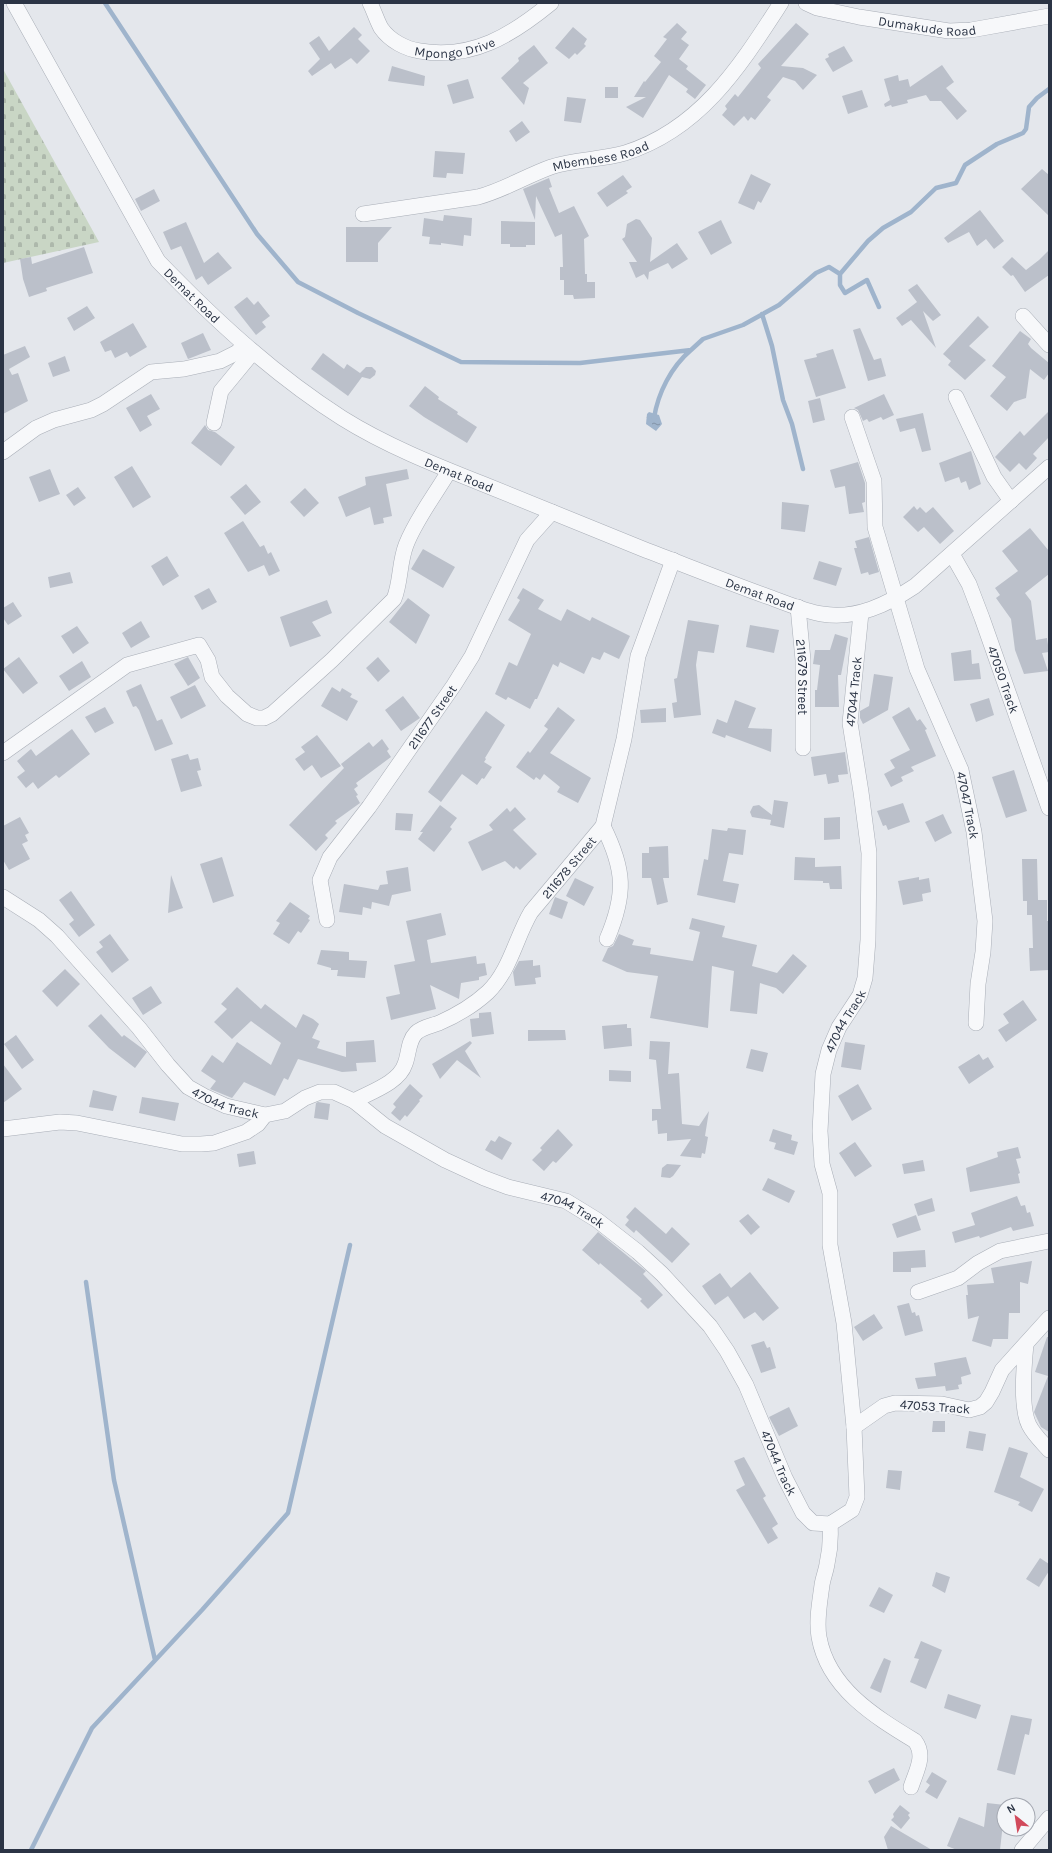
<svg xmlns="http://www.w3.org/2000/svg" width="1052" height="1853" viewBox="0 0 1052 1853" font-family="Karla,sans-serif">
<defs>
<pattern id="cemetery-stones" width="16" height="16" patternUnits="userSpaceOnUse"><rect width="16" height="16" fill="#c9d6c5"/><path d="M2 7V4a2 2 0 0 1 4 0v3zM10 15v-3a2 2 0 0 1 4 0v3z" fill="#adb8ab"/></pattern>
<pattern id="water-ripples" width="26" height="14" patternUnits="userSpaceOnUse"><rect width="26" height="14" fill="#9fb4cc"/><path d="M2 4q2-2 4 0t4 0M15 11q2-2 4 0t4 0" fill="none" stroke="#8293a7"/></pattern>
</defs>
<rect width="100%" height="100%" fill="#e4e7ec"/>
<!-- cemetery -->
<path fill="url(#cemetery-stones)" d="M3,69L99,242L3,263Z"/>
<!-- water -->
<path fill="url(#water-ripples)" d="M649,412L659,415L662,424L656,431L646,424L647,414Z"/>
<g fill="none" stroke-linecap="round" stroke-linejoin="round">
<!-- stream -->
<path stroke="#9fb4cc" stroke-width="4.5" d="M105,3L257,234L298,282L358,313L461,362L580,363L691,350L703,339L743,325L779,305L816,273L829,267L840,274L868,241L883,228L911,212L936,188L956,183L965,165L997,144L1023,133L1026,129L1029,107L1037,98L1049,89
M840,274V285L845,293L867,280L879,307
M762,314L772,346L783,400L792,424L803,469
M654,418C658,393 671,367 691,350
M86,1282L114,1480L155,1660
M31,1850L92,1728L202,1610L288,1513L350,1245"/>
</g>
<!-- building -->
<path fill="#bbc0ca" d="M677,23L687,32L681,39L689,45L679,59L688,66L686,69L706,85L695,99L686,92L688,89L669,75L643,118L626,107L646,97H634L644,81L645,82L661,62L654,56L667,39L663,37Z
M796,23L809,34L781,66L803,68L817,75L803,90L795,81L783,77L767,97L771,100L755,120L751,117L748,121L744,116L734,126L722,115L727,109L725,106L735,94L738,97L761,68L758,64Z
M354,27L362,35L358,39L370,51L357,64L351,58L335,69L331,63L312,76L308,71L320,59L309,43L319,36L329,51Z
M573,27L587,39L584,44L586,46L577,55L575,53L569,59L555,48Z
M534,45L548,63L523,83L529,88L524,105L501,78L519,61L518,58Z
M844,46L853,61L833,72L825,59L829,57L828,54Z
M942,65L954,82L946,88L967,111L957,120L941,101H930L926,95L907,100L908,103L892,107L891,105L885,107L884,104L890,100L884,79L898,75L899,81L908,79L910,87Z
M392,66L425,76L424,86L388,81Z
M468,79L474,98L453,104L447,85Z
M605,87H618V98H605Z
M862,90L868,107L848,114L842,96Z
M567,97L586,99L581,123L564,121Z
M522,121L530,132L516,142L509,131Z
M435,151L465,153L463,174L447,173L446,178L433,177Z
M1042,169L1049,175V216L1021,189Z
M751,174L771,184L761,203L758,201L754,210L738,203Z
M623,175L632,187L626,191L628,193L607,207L597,193Z
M549,178L552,187L549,188L559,213L574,206L589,236L584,239L585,274H587V282H595V298L574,299L573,295H564V280H560V267H563L562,234L555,237L536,196L535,220L523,189Z
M154,189L160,201L141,211L135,199Z
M980,210L1004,241L994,249L986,239L977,246L969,232L948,243L944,238Z
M444,215L472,218L471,236L464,235L463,246L441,243V245L429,244L430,237L422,236L424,218L443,221Z
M636,219L640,220L652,238L650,262L677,243L688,259L672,269L668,263L649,272L648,280L644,274L636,278L629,262H637L622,239L625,237L627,224Z
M721,220L732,243L711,255L698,232Z
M501,221L535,222V245H526V247H510V244H501Z
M186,222L204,263L218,252L232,268L208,285L202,276L196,280L181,246L171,250L163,232Z
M346,227H392L378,243V262H346Z
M84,247L93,273L46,288L47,291L29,297L23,279L20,259L31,257L32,264Z
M1049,250V275L1025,292L1013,275L1011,276L1002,267L1012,257L1026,270L1039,260Z
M917,284L941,315L933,321L923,311L936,348L911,320L902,326L896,318L917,302L908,290Z
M247,297L254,305L258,301L270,316L262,322L266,327L256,335L234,307Z
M87,306L95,318L74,331L67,318Z
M978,316L989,327L969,346L986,360L965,380L948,365L951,361L943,354Z
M133,323L147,347L130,357L127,352L115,358L111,350L105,352L100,342Z
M860,328L874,360L881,358L886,376L868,381L853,330Z
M1020,331L1031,339L1028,344L1031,348L1049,363V373L1044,380L1030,369L1026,398L1014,402L1007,411L990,396L1006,377L992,366Z
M203,333L211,350L188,359L181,343Z
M25,346L30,357L9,369L12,375L18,373L28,401L3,414V355Z
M833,349L846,388L816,397L804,360L817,357L816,354Z
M323,353L344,369L347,364L360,373L366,367H372L376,371L375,375L370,379L362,377L348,396L311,369Z
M65,356L70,371L53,377L48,363Z
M425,386L439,397L438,399L458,412L457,414L477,427L467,443L424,417L409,406Z
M151,394L160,409L147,416L152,425L140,432L126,408Z
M884,394L894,415L883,420L881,417L869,422L867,419L863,421L858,410L854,408Z
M820,398L825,420L813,423L808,401Z
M1049,411V437L1033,454L1037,458L1026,470L1019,463L1010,472L995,457L1020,431L1024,436Z
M923,413L931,450L922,452L915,428L900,432L896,419Z
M205,425L208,430L215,432L235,447L221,466L191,443Z
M971,451L981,484L969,490L966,481L961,483L959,477L945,482L939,463Z
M858,462L865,483V502L862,503L864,512L849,514L845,486L835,488L830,470Z
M132,466L151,497L133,508L114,477Z
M50,469L60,494L39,502L29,477Z
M407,469L409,479L386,484L392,516L383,518L384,523L374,525L370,507L346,517L338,497L366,485L365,477Z
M246,484L261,502L245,515L230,497Z
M78,487L86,498L74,506L66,495Z
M305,488L319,503L304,517L290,502Z
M782,502L809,505L805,532L781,529Z
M914,506L917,510L920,507L926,513L933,507L954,531L940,544L924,527L918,532L903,517Z
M243,521L260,547L264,545L268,554L271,552L280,571L269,576L264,565L248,572L224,533Z
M1030,528L1049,551V574L1025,593L1031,601L1036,640L1047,638L1049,652L1042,653L1048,671L1024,674L1015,650L1011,619L996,598L1000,595L995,588L1018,571L1002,551Z
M869,537L879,572L869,575L868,572L861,574L854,548H857L855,541Z
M423,549L455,567L443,588L411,569Z
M167,556L179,576L163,586L151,566Z
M819,561L842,568L836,586L813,579Z
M70,572L73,583L50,588L48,577Z
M209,588L217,602L202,610L194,596Z
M523,588L544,600L538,609L561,621L567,609L590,621L592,617L630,636L619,659L604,652L600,660L592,657L584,674L560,662L558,667L553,664L537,699H535L530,709L508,697L506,700L495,694L509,662L517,666L531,634L508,620L520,600L517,598Z
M408,598L430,615L416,644L389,622Z
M327,600L332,613L312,622L321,636L290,647L280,617Z
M13,602L22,616L8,625L3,618V608Z
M688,620L719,625L714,653L698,651L696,665L701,715L674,718L672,703L677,702L674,679L677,678Z
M141,621L150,637L131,648L122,633Z
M750,625L779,630L774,653L746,647Z
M77,626L89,643L73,654L61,636Z
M835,634L848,638L841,675H838L839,707H815V690H817L820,665L813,664L815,650H830Z
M971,650L972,664L979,663L981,679L954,681L951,653Z
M19,657L38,683L23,694L3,669Z
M188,657L200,678L188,686L174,664Z
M378,657L390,671L378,682L366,668Z
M82,661L91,677L69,691L59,676Z
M874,674L893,677L888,710L863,724L860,718V711L869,706Z
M141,684L157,721L162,719L173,744L155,751L139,710L136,706L133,707L126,691Z
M195,685L206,706L181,719L170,697Z
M332,687L340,692L342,688L352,694L350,697L358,701L347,721L321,706Z
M403,696L420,718L401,731L385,710Z
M989,698L994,715L976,722L970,704Z
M735,700L756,708L748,728L772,729L771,752L726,735L725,738L712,733L717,719L727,723Z
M105,707L114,723L95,733L85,717Z
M558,707L575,720L550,753L591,778L578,803L557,792L560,787L544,774L540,780L536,777L534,780L516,767L528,751L530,753L548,729L544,726Z
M909,707L917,721L920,719L927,729L925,730L936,756L911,767L914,771L901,777L903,781L891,787L884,774L895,768L890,760L910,750L892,717Z
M666,708V722L641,723L640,710Z
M486,711L505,725L485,758L486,759L484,762L492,767L484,779L482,778L477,785L462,774L441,802L428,792Z
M72,729L90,754L59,778L56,775L38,789L33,782L26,788L17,777L25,771L17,761L31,749L36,756Z
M317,735L341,766L321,778L312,765L304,771L295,759L305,752L301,747Z
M382,739L389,749L387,751L391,757L356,783L358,786L354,789L358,795L356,796L360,803L335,821L337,823L325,835L328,838L316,851L289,825L344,768L341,764L369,742L373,747Z
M845,752L848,774L838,775L839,782L828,784L826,774L814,776L811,757Z
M188,754L190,760L198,758L201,770L197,771L202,786L181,792L171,759Z
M1014,770L1027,811L1006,818L992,777Z
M774,800L788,802L784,828L770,825L771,820L752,817L750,812L753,806L759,805L772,815Z
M903,803L910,822L888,830L886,825L883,826L877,811Z
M440,805L457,818L450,827L452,829L434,852L418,839L423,832H420Z
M515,807L526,819L513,830L537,854L520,870L516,866L514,869L505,861L482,871L468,842L493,830L489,825L507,808L510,812Z
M396,813L413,814L411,831L395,830Z
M943,814L952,833L935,842L925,822Z
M20,817L29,833L25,835L28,841L22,844L30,859L9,870L3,860V826Z
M840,817V839L824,840V818Z
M728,828L746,830L743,855L729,853L723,881L739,884L735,903L697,895L704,859L708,860L712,829L727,831Z
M668,846L669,878H663L668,902L657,905L651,878H642V853H649V847Z
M222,857L234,896L213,903L200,864Z
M795,857L815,858V867L841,866L842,889H830L829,883H823V881L794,880Z
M1022,859H1037L1038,900H1047V921H1049V970L1030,971L1029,948H1033L1032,915H1027V901H1023Z
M408,867L411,891L392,895L389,906L372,902L371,909L363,907L362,915L339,912L344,884L378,890L380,885L388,884L386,871Z
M171,875L183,908L168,913Z
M919,877V880L929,878L931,892L922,894L923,901L903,905L898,881Z
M575,878L594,887L584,906L566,896Z
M71,891L95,925L79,937L69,924L74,920L59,900Z
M555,897L568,902L562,919L549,914Z
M290,902L310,916L308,919L310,920L301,933L298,931L289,944L273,934L280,923L276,921Z
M441,913L446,935L427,940L431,963L476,956L477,964L485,963L487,975L479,977V980L461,983L459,999L430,985L436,1009L391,1020L386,997L400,994L394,965L415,961L406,921Z
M692,918L725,926L722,937L757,945L752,966L777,973L793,954L807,966L783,994L776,988L760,983L757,1014L730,1011L734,971L712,966L708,1028L650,1018L658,976L627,972L602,961L608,948L613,946L619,934L634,940L632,945L651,948L650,954L693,961L700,932L689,929Z
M110,934L129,960L112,973L96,952L103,947L99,942Z
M321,950L349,952V960L367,961L365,978L337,976L338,970H331V968L317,964Z
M533,960V966L540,965L541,977L535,978L536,984L515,986L513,972L519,961Z
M65,969L80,984L57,1007L42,991Z
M151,986L162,1003L143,1015L132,998Z
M237,987L261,1009L265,1004L296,1028L303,1014L313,1019L319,1024L312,1038L320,1041L317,1048L346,1057V1042L374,1040L376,1062L356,1063L357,1071L342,1072L298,1059L288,1080L284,1078L275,1096L244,1082L232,1098L210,1089L216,1081L201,1071L212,1055L223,1063L237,1042L271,1065L281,1043L251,1021L232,1039L214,1022L227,1009L221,1004Z
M1023,1000L1037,1020L1006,1042L998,1030L1009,1023L1003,1014Z
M491,1012L494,1034L472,1037L470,1019L479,1018V1013Z
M101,1014L122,1037L124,1035L147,1052L135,1068L109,1048L88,1026Z
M627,1024V1028H631L632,1046L604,1049L602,1026Z
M528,1030H565L566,1040L528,1041Z
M16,1035L34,1060L22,1069L4,1044Z
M470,1041L472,1043L465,1051L481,1078L457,1060L440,1079L432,1064Z
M650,1041L670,1042L668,1074L679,1073L682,1124L699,1126L709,1111L705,1136L708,1137L705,1154L702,1153L701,1158L680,1156L691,1139L667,1141V1133L658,1134L657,1120L652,1121V1109H661L656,1060L649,1059Z
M845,1042L865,1045L861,1070L841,1067Z
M751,1049L768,1053L763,1072L746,1068Z
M979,1054L983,1060L988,1057L994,1067L969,1084L958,1067Z
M3,1064L22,1089L3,1103Z
M609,1070L631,1071V1082L609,1081Z
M410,1084L423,1096L419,1100L420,1101L407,1117L405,1115L400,1121L391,1113L396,1107L393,1104Z
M858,1084L872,1109L852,1121L838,1096Z
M93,1090L117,1096L113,1111L89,1107Z
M142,1097L179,1103L175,1121L139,1113Z
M318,1102L330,1104L328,1120L314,1118L316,1103Z
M558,1129L573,1145L556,1163L553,1161L544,1171L532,1160L542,1150L540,1148Z
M773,1129L792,1135L791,1140L798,1142L794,1155L774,1149L776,1143L769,1141Z
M499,1136L512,1143L502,1160L485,1150L491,1140L495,1142Z
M855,1142L872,1166L855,1177L839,1153Z
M1018,1147L1021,1158L1016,1159L1020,1173L1018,1174L1020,1183L970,1192L966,1168L998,1157L997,1152Z
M254,1151L256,1164L239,1167L237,1154Z
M923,1160L925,1171L904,1174L902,1164Z
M667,1164L681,1165L673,1176L670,1178L661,1177L662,1168Z
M768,1178L795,1191L789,1203L762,1190Z
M1017,1196L1021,1206L1025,1205L1027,1213L1030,1212L1034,1226L1013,1231L1011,1227L980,1238L979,1236L955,1243L952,1232L975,1225L971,1213Z
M932,1198L935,1211L918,1216L914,1204Z
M635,1207L666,1234L672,1227L690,1244L672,1263L636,1230L634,1233L625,1225L629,1220L626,1217Z
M748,1214L760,1227L751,1235L739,1221Z
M916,1215L921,1230L897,1238L892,1224Z
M598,1232L646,1271L643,1274L663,1295L648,1309L640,1301L642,1299L600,1263L599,1265L582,1250Z
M925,1250L926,1267L911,1268V1272H893V1252Z
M1032,1261L1028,1284L1020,1282V1313H1009L1008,1339H993L991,1347L972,1341L979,1316L968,1319L966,1295H968L967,1285L994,1283L991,1268Z
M750,1272L779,1308L763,1321L755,1312L744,1319L728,1296L715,1305L702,1286L720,1273L731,1288Z
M909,1303L912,1313L915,1312L916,1316L919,1315L923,1331L905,1336L897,1306Z
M874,1314L883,1328L863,1341L854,1327Z
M1047,1337H1049V1432L1041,1427L1034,1412L1048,1376L1035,1372Z
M764,1341L767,1348L770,1347L776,1368L761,1373L751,1345Z
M966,1357L971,1374L961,1377L962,1384L958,1385L959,1389L946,1391L945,1386L918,1389L915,1378L936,1376L934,1363Z
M789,1407L798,1426L779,1436L769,1417Z
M933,1421H945V1432H932Z
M969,1431L986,1434L983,1451L966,1448Z
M1009,1447L1028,1453L1020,1477L1044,1489L1032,1512L1018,1505L1020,1502L994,1492Z
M744,1457L766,1496L763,1498L778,1524L772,1528L778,1538L768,1544L736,1490L745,1485L734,1461Z
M888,1470L902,1471L900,1490L886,1488Z
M1040,1558L1049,1564V1571L1039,1587L1026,1579Z
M936,1572L950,1577L945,1593L932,1586Z
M879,1587L893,1595L884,1613L869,1606Z
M921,1641L942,1650L926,1689L910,1682L919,1659L914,1658Z
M884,1658L891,1661L881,1693L870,1688Z
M948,1694L981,1705L976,1719L944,1708Z
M1011,1715L1032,1719L1029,1735L1025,1734L1015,1775L997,1770Z
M894,1768L900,1780L875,1794L868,1781Z
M932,1772L947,1781L937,1799L925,1792L930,1785L926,1782Z
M987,1803L1005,1805L1000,1850H957L947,1846L959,1817L984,1827Z
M900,1805L910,1813L908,1815L910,1818L901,1829L891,1820L894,1817L893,1814Z
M891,1826L932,1850H888L884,1837Z"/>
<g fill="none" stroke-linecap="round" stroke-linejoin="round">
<defs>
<g id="minor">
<path id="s1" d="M14,3L158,261C214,319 273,374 342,418C385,445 435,465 483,484C536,506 590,527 643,549C685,565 727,582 769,597C786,603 804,611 822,614C856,620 888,604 915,586L1049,467"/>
<path id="s2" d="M370,3C374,11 377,21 381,28C390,41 406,49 420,51C472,60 512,35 551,3"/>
<path id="s3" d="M806,3L817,8L859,17L949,31L971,30L1049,16"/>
<path id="s4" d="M363,214L478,197C504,190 526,176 551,167C575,159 601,160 625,153C701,129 740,66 781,3"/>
<path d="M1023,316L1049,345"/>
<path d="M956,397L994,477L1011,501"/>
<path id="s5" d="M852,417L874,481L875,527L917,669L961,770L974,832L985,921L983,952L978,984L976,1023"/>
<path d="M214,423L221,391L253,352"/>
<path d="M3,452L36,428L54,420L91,410L103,404L151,372L184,369L220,361L236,353L245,345"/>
<path id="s6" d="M952,554L969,584L982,618L1049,808"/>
<path id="s7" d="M798,607L803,660V748"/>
<path d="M3,753L127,665L199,645L208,660L212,677L227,696L247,714L257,718H264L272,714L332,660L394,599C401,582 399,563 406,545C416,519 435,495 449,471"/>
<path d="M603,826C625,870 626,894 607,939"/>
<path id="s8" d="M3,897L39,920L57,936L139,1028L168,1065L188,1087L204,1096L226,1106L265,1115L285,1111L305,1098L320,1092H334L354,1101L385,1126L445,1160L484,1178L508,1187L566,1201L597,1220L638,1252L662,1274L710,1326L727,1351L746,1385L785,1478L803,1513L813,1523L830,1524L852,1510L857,1497L854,1427L844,1323L830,1245V1193L822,1164L820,1131L823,1074L829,1050L839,1027L860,995L865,978L868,940L869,853L861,792L850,723L861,613"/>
<path id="s9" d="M327,920L320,880L330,857L369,807L454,685L472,656L527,540L552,512"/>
<path id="s10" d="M354,1101C370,1092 399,1083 405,1064C409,1054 408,1041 416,1033C422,1027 431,1026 439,1023C455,1016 475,1004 488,992C510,971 516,937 531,912L603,826L624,739L638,656L673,560"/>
<path d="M3,1129L60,1122L77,1123L182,1144H201L214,1143L246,1132L258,1124L265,1115"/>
<path d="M918,1292L958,1278L978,1263L1000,1251L1049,1241"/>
<path d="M1026,1344C1024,1365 1020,1407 1029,1425C1034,1435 1042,1442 1049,1450"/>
<path d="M854,1427L884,1406L895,1403L942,1404L969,1410L980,1407L986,1402L992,1392L1002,1370L1049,1318"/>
<path d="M830,1524C831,1537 830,1551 827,1564C826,1571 823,1578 822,1585C820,1601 816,1620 819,1637C828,1688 874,1716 915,1741C926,1756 916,1771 911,1787"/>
<path d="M1022,1850L1049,1818"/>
</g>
</defs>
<!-- minor casing -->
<use href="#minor" stroke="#a9aeb7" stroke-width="16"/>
<!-- minor -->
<use href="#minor" stroke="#f7f8fa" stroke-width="15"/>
</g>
<g text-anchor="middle" stroke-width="4" stroke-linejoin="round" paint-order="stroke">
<!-- street labels -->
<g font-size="13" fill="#2b3445" stroke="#f4f6f9">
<text dy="5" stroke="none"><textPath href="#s3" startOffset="124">Dumakude Road</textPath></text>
<text dy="5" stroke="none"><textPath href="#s2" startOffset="109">Mpongo Drive</textPath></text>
<text dy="5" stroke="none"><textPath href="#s4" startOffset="246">Mbembese Road</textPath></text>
<text dy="5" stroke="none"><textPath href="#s1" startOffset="344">Demat Road</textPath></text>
<text dy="5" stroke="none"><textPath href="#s1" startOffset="668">Demat Road</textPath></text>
<text dy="5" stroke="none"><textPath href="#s1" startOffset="992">Demat Road</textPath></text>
<text dy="5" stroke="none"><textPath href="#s7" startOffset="70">211679 Street</textPath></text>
<text dy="5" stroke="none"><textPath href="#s6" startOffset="136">47050 Track</textPath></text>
<text dy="5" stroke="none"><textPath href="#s8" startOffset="1975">47044 Track</textPath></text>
<text dy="5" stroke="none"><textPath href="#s9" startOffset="239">211677 Street</textPath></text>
<text dy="5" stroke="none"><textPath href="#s5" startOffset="408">47047 Track</textPath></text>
<text dy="5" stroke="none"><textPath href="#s10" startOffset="331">211678 Street</textPath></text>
<text dy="5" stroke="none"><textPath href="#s8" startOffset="1639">47044 Track</textPath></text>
<text dy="5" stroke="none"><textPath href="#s8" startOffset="308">47044 Track</textPath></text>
<text dy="5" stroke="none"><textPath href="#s8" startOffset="692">47044 Track</textPath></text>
<text transform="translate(935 1406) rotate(4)" y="5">47053 Track</text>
<text dy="5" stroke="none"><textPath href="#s8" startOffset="1028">47044 Track</textPath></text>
</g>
</g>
<!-- border -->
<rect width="1052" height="1853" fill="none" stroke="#2b3445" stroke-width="8"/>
<!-- north arrow -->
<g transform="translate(1016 1817) rotate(330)"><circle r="19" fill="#f4f6f9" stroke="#a4a8b1"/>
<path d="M0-3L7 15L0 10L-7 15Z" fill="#d1495b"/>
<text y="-6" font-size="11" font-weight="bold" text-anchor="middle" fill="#2b3445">N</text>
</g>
</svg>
